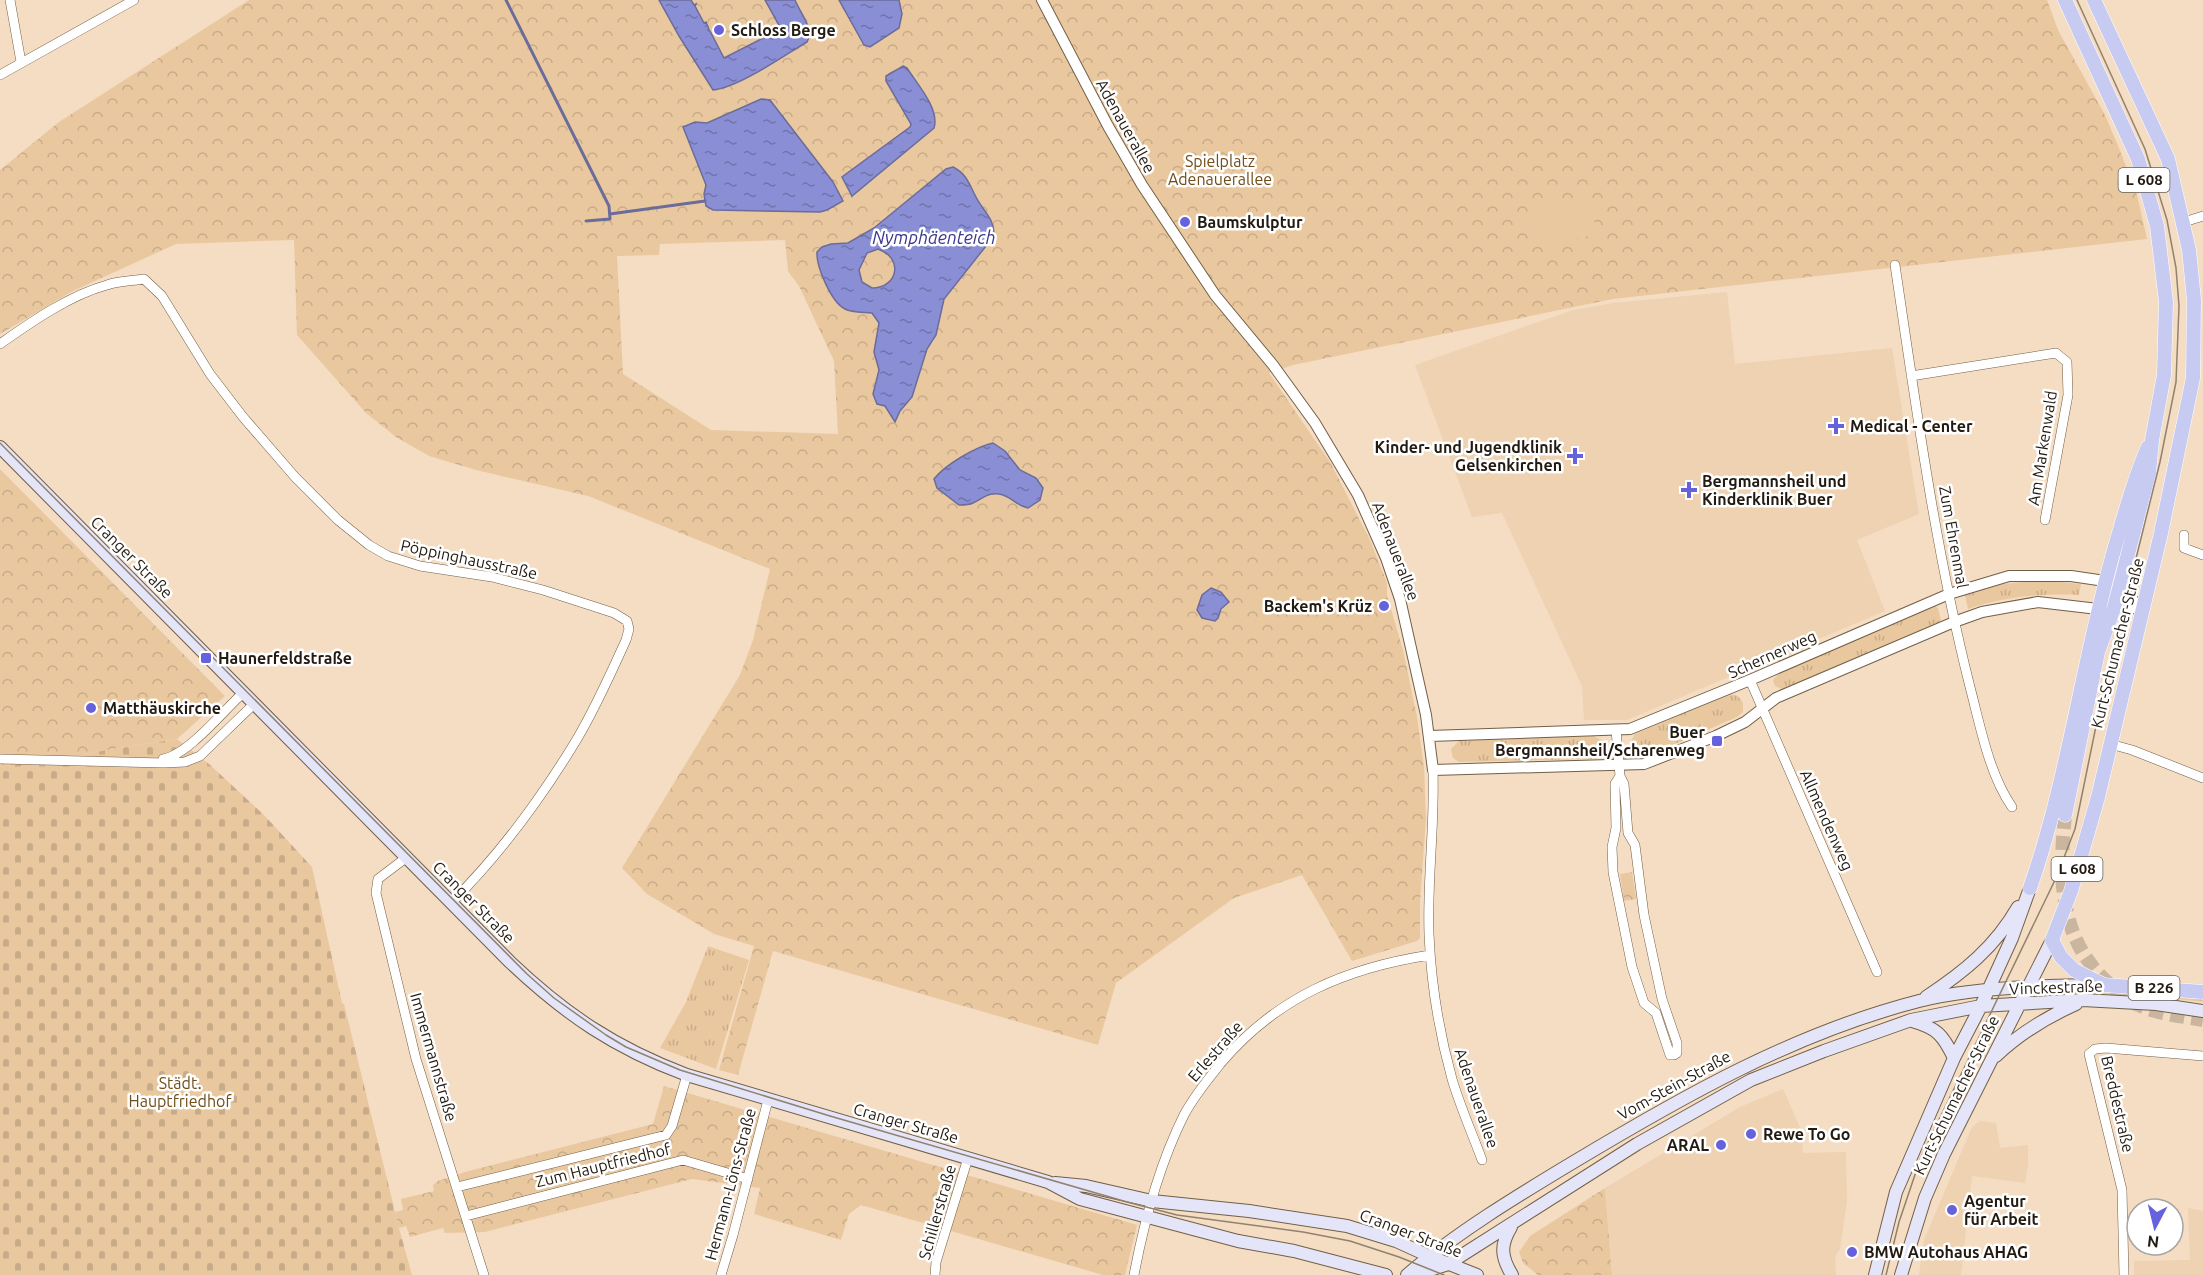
<svg xmlns="http://www.w3.org/2000/svg" width="2203" height="1275" viewBox="0 0 2203 1275" font-family="Ubuntu,sans-serif">
<defs>
<pattern id="grass-tufts" width="24" height="20" patternUnits="userSpaceOnUse" patternTransform="scale(1.5)"><rect width="24" height="20" fill="#eac89f"/><path d="M3 7l-1-3M5 7V3M7 7l1-3M15 17l-1-3M17 17v-4M19 17l1-3" fill="none" stroke="#c8ab88"/></pattern>
<pattern id="forest-crowns" width="20" height="18" patternUnits="userSpaceOnUse" patternTransform="scale(1.5)"><rect width="20" height="18" fill="#eac89f"/><path d="M2 6a3 3 0 1 1 6 0M12 15a3 3 0 1 1 6 0" fill="none" stroke="#c8ab88"/></pattern>
<pattern id="cemetery-stones" width="16" height="16" patternUnits="userSpaceOnUse" patternTransform="scale(1.5)"><rect width="16" height="16" fill="#eac89f"/><path d="M2 7V4a2 2 0 0 1 4 0v3zM10 15v-3a2 2 0 0 1 4 0v3z" fill="#c8ab88"/></pattern>
<pattern id="water-ripples" width="26" height="14" patternUnits="userSpaceOnUse" patternTransform="scale(1.5)"><rect width="26" height="14" fill="#8a8ed5"/><path d="M2 4q2-2 4 0t4 0M15 11q2-2 4 0t4 0" fill="none" stroke="#7073ab"/></pattern>
</defs>
<rect width="100%" height="100%" fill="#f4ddc3"/>
<!-- built -->
<path fill="#eed2b2" d="M1727,292L1735,364L1892,348L1919,514L1857,540L1885,611L1627,720H1584L1582,686L1502,513L1472,517L1415,365L1573,310L1613,303Z
M1783,1089L1802,1132L1803,1153L1846,1152L1847,1201L1840,1249L1835,1256L1836,1275H1612L1605,1188L1740,1107Z
M1980,1121L1996,1123L2000,1148L2028,1145V1164L2025,1183L1972,1176L1961,1275H1919L1924,1240L1972,1127Z
M2188,1208L2203,1211V1275H2134V1261L2190,1260Z"/>
<!-- grass -->
<path fill="url(#grass-tufts)" d="M2041,580L2081,584L2079,595C2041,593 2004,597 1968,609L1965,596L1966,594L2003,584Z
M1934,606L1938,608L1941,621L1939,622L1782,689L1775,686L1773,680L1779,673Z
M1729,694L1738,696L1743,703V712L1737,717L1645,757C1635,757 1631,752 1630,743L1635,734Z
M1593,736L1602,740L1604,746L1601,755L1596,759L1459,762L1453,758L1451,749L1459,741Z
M708,946L749,960L716,1069L660,1048L686,1002Z
M2107,992L2191,997L2203,999V1002L2129,994L2050,996L2051,993Z"/>
<!-- forest -->
<path fill="url(#forest-crowns)" fill-rule="evenodd" d="M249,0H2047L2058,30L2105,115L2119,148L2137,195L2147,239L1613,299L1293,365L1269,373L1330,462L1370,540L1387,583V595L1403,650L1417,717L1424,766L1426,818L1420,902V938L1417,941L1352,961L1302,875L1234,898L1116,983L1098,1045L773,951L738,1075L719,1070L754,946L714,934L647,894L622,868L740,675L753,640L770,569L588,496L476,470L429,456L396,437L366,413L297,335L294,240L176,244L73,291L0,334V170L59,122ZM946,169L968,180L976,198L990,217L981,254L944,299L934,341L927,349L912,397L900,411L895,421L885,406L882,405L875,383L879,370L874,352L879,323L872,313L848,311L831,244L848,243L874,228ZM785,240L788,271L799,286L834,361L838,434L711,430L623,374L617,256L659,255L660,244ZM1222,593L1226,597L1228,604C1218,611 1221,616 1215,621L1199,615Z
M878,249C904,258 898,288 872,288L862,282L859,270L867,253Z
M0,469L225,696L177,739L0,767Z
M1632,872L1636,899L1624,901L1620,874Z
M664,1086L1137,1225L1125,1275H1103L861,1205L849,1214L841,1240L754,1214L760,1188L692,1179L485,1232L445,1233L443,1228L410,1237L406,1226L399,1228L395,1212L403,1210L401,1199L434,1191L433,1185L438,1181L465,1172L653,1124Z
M1605,1188L1612,1275H1538L1523,1263L1519,1252L1530,1236Z"/>
<!-- cemetery -->
<path fill="url(#cemetery-stones)" d="M177,739L209,764L264,815L312,867L342,1003L344,1004L399,1228L412,1275H0V767Z"/>
<!-- pitch -->
<path fill="#eac89f" d="M1580,197L1593,206L1595,228L1586,237L1544,242L1533,231L1531,215L1541,203Z"/>
<!-- water -->
<path fill="url(#water-ripples)" stroke="#6b6c9a" stroke-width="1.5" fill-rule="evenodd" d="M659,0H691L694,5L696,4L695,6L704,23L706,22L709,29L708,30L710,31L724,58L781,29L765,0H795C800,13 815,29 807,42C785,55 738,88 713,90L679,36Z
M839,0H899L902,14L899,28L870,47L864,45Z
M903,66L907,68C917,84 940,109 934,128L852,196L842,177L910,127L911,124L886,81V76Z
M761,99L770,100L833,182L843,201L827,210L820,212L713,210L706,206L704,194L706,185L683,127L695,122L707,123Z
M953,167C967,174 969,184 976,197C983,211 995,219 994,236L944,299L936,335L927,349L912,397L900,411L895,422L885,406L877,404L873,394L879,370L874,352L879,323L872,313C864,312 852,313 845,309C831,302 816,266 817,252L822,247L831,244L848,243L874,228L946,169ZM878,249C904,258 898,288 872,288L862,282L859,270L867,253Z
M993,443L1005,451L1020,470L1036,478L1043,488L1040,500L1028,508C1014,505 1012,496 999,494C988,492 982,499 973,503C969,505 963,505 959,505L937,488L934,479C945,465 975,447 993,443Z
M1211,588L1221,592L1229,602L1221,609L1218,618L1215,621L1202,618L1197,610L1202,595Z"/>
<g fill="none" stroke-linecap="round" stroke-linejoin="round">
<!-- stream -->
<path stroke="#6b6c9a" stroke-width="3" d="M506,0L609,206L610,219L586,221
M610,214L705,201"/>
<!-- primary-tunnel -->
<path stroke="#cab69f" stroke-width="14" stroke-dasharray="14 7" stroke-linecap="butt" d="M2065,815C2059,876 2058,937 2107,982C2116,990 2125,998 2136,1004C2157,1014 2181,1016 2203,1020"/>
<defs>
<path id="minor" d="M10,0L21,62
M0,75L134,0
M2184,222L2203,216
M1895,265C1916,406 1935,549 1970,687C1980,725 1989,774 2012,807
M0,344C31,322 70,295 107,285C118,281 132,281 144,279L162,296L210,374L243,417L295,477L338,520L369,545L388,556L420,566L492,577L543,590L614,613L627,621L629,629L626,640C611,673 596,707 577,739C542,797 500,854 452,902
M1911,376L2056,353L2067,362L2068,395L2045,520
M2184,535V548L2203,555
M1750,680L1877,972
M1616,730L1620,776L1615,784L1616,828L1612,847L1613,872L1632,967L1644,1003L1656,1013L1670,1055H1674L1677,1053V1043L1662,999L1644,915L1635,845L1628,833L1624,784L1620,776
M2110,744L2132,750L2203,778
M0,759L164,763L185,762L200,756L254,704
M163,759C188,755 223,711 243,693
M1433,770C1435,825 1427,879 1429,934C1431,983 1439,1032 1452,1079C1460,1106 1472,1133 1482,1160
M407,857L378,879L376,893L416,1059L484,1275
M457,1187L666,1135L672,1126L687,1075
M466,1216L683,1160L748,1179
M721,1275L733,1235L768,1100
M935,1275L936,1262L968,1158
M1134,1275C1144,1222 1160,1163 1184,1115C1194,1096 1208,1079 1221,1063C1277,997 1346,968 1430,955
M2124,1275L2122,1190L2089,1054L2095,1049L2106,1048L2203,1056"/>
<path id="tertiary" d="M1042,0L1108,126L1142,185L1215,295L1273,365L1315,423L1358,495L1386,558L1400,599L1426,715L1433,770L1644,764L1716,736L1745,722L1776,698L1954,622L1982,612L2038,602L2098,609L2142,608
M1430,736L1630,729L1750,680L1949,594L2009,576H2071L2105,581L2119,588L2142,608"/>
<path id="secondary" d="M0,447L510,962C566,1015 615,1048 687,1075L1048,1182L1080,1199L1238,1241L1294,1251L1386,1275
M1926,997C1964,972 1995,947 2018,907
M1912,1021C1937,1028 1943,1035 1954,1058
M1996,1056C2019,1034 2047,1017 2076,1004
M1055,1183L1086,1186L1152,1201L1249,1211L1347,1226L1396,1241L1429,1256L1477,1275
M1511,1227C1500,1245 1501,1257 1512,1275
M1407,1275C1456,1233 1517,1196 1572,1163C1682,1097 1794,1033 1919,1001C1974,987 2047,985 2104,985
M1415,1275L1448,1264L1637,1144L1726,1094L1751,1080L1824,1051L1911,1020L1981,1006L2083,1000L2156,1004L2203,1011
M1875,1275L1896,1192L1954,1058L1981,1006L2012,938L2030,888
M1901,1275L1925,1198L1944,1154L2052,940"/>
<path id="primary" d="M2094,0L2168,159L2189,250L2194,300L2193,378L2161,533L2098,797L2071,891L2052,940L2061,957L2074,970L2104,985L2203,992
M2065,815L2098,652L2114,608L2149,473L2152,440L2164,375L2166,302L2157,226L2138,159L2065,0
M2030,888C2069,776 2083,656 2116,543C2126,510 2134,478 2148,447"/>
</defs>
<!-- minor casing -->
<use href="#minor" stroke="#725f47" stroke-width="10"/>
<!-- tertiary casing -->
<use href="#tertiary" stroke="#725f47" stroke-width="12"/>
<!-- secondary casing -->
<use href="#secondary" stroke="#725f47" stroke-width="14"/>
<!-- primary casing -->
<use href="#primary" stroke="#fff" stroke-width="15"/>
<!-- minor -->
<use href="#minor" stroke="#fff" stroke-width="9"/>
<!-- tertiary -->
<use href="#tertiary" stroke="#fff" stroke-width="10"/>
<!-- secondary -->
<use href="#secondary" stroke="#e4e5f8" stroke-width="12"/>
<!-- primary -->
<use href="#primary" stroke="#c8cbf1" stroke-width="14"/>
<!-- tram -->
<path stroke="#91816e" stroke-width="1.5" d="M0,443L527,974L554,998L606,1035L626,1047L680,1070L830,1116L1127,1202L1177,1215L1303,1232L1350,1241L1399,1257L1444,1275
M1886,1275L1899,1222L1921,1157L2056,878L2075,829L2104,687L2160,462L2176,382L2179,306L2176,268L2167,220L2145,149L2077,0"/>
</g>
<!-- markers -->
<g fill="#6662db" stroke="#fff" stroke-width="2">
<circle cx="719" cy="30" r="6"/>
<circle cx="1185" cy="222" r="6"/>
<path d="M1833 417h6v6h6v6h-6v6h-6v-6h-6v-6h6z"/>
<path d="M1572 447h6v6h6v6h-6v6h-6v-6h-6v-6h6z"/>
<path d="M1686 481h6v6h6v6h-6v6h-6v-6h-6v-6h6z"/>
<circle cx="1384" cy="606" r="6"/>
<rect x="200" y="652" width="12" height="12" rx="3"/>
<circle cx="91" cy="708" r="6"/>
<rect x="1711" y="735" width="12" height="12" rx="3"/>
<circle cx="1751" cy="1134" r="6"/>
<circle cx="1721" cy="1145" r="6"/>
<circle cx="1952" cy="1210" r="6"/>
<circle cx="1852" cy="1252" r="6"/>
</g>
<g text-anchor="middle" stroke-width="5" stroke-linejoin="round" paint-order="stroke">
<!-- shield labels -->
<g fill="#fff" stroke="#655f58" stroke-width="1.5">
<rect x="2118.5" y="168" width="51" height="24" rx="4.5"/>
<rect x="2051.5" y="857" width="51" height="24" rx="4.5"/>
<rect x="2128.5" y="976" width="51" height="24" rx="4.5"/>
</g>
<g font-size="15" font-weight="bold" fill="#231b11">
<text x="2144" y="185">L 608</text>
<text x="2077" y="874">L 608</text>
<text x="2154" y="993">B 226</text>
</g>
<!-- poi labels -->
<g font-size="16" font-weight="bold" fill="#231b11" stroke="#fff" text-anchor="start">
<text x="731" y="36">Schloss Berge</text>
<text x="1197" y="228">Baumskulptur</text>
<text x="1850" y="432">Medical - Center</text>
<text x="1562" y="453" text-anchor="end">Kinder- und Jugendklinik<tspan x="1562" dy="18">Gelsenkirchen</tspan></text>
<text x="1702" y="487">Bergmannsheil und<tspan x="1702" dy="18">Kinderklinik Buer</tspan></text>
<text x="1372" y="612" text-anchor="end">Backem's Krüz</text>
<text x="218" y="664">Haunerfeldstraße</text>
<text x="103" y="714">Matthäuskirche</text>
<text x="1705" y="738" text-anchor="end">Buer<tspan x="1705" dy="18">Bergmannsheil/Scharenweg</tspan></text>
<text x="1763" y="1140">Rewe To Go</text>
<text x="1709" y="1151" text-anchor="end">ARAL</text>
<text x="1964" y="1207">Agentur<tspan x="1964" dy="18">für Arbeit</tspan></text>
<text x="1864" y="1258">BMW Autohaus AHAG</text>
</g>
<!-- street labels -->
<g font-size="16" fill="#231b11" stroke="#fff">
<text transform="translate(1126 126) rotate(61)" y="6">Adenauerallee</text>
<text transform="translate(2042 448) rotate(-81)" y="6">Am Markenwald</text>
<text transform="translate(1954 537) rotate(80)" y="6">Zum Ehrenmal</text>
<text transform="translate(1396 551) rotate(69)" y="6">Adenauerallee</text>
<text transform="translate(132 557) rotate(45)" y="6">Cranger Straße</text>
<text transform="translate(469 559) rotate(12)" y="6">Pöppinghausstraße</text>
<text transform="translate(2117 643) rotate(-76)" y="6">Kurt-Schumacher-Straße</text>
<text transform="translate(1772 654) rotate(-24)" y="6">Schernerweg</text>
<text transform="translate(1827 820) rotate(66)" y="6">Allmendenweg</text>
<text transform="translate(474 902) rotate(45)" y="6">Cranger Straße</text>
<text transform="translate(2056 987) rotate(-2)" y="6">Vinckestraße</text>
<text transform="translate(1215 1051) rotate(-49)" y="6">Erlestraße</text>
<text transform="translate(434 1057) rotate(74)" y="6">Immermannstraße</text>
<text transform="translate(1674 1085) rotate(-29)" y="6">Vom-Stein-Straße</text>
<text transform="translate(1956 1095) rotate(-64)" y="6">Kurt-Schumacher-Straße</text>
<text transform="translate(1477 1098) rotate(71)" y="6">Adenauerallee</text>
<text transform="translate(2118 1104) rotate(77)" y="6">Breddestraße</text>
<text transform="translate(906 1123) rotate(16)" y="6">Cranger Straße</text>
<text transform="translate(603 1165) rotate(-14)" y="6">Zum Hauptfriedhof</text>
<text transform="translate(730 1184) rotate(-75)" y="6">Hermann-Löns-Straße</text>
<text transform="translate(937 1212) rotate(-74)" y="6">Schillerstraße</text>
<text transform="translate(1411 1233) rotate(21)" y="6">Cranger Straße</text>
</g>
<!-- park labels -->
<g font-size="16" fill="#714d1a" stroke="#fff">
<text x="1220" y="167">Spielplatz<tspan x="1220" dy="18">Adenauerallee</tspan></text>
<text x="180" y="1089">Städt.<tspan x="180" dy="18">Hauptfriedhof</tspan></text>
</g>
<!-- water labels -->
<g font-size="18" font-style="italic" fill="#3d388c" stroke="#fff">
<text x="934" y="244">Nymphäenteich</text>
</g>
</g>
<!-- north arrow -->
<g transform="translate(2155 1227) rotate(187)"><circle r="28" fill="#ffffff" stroke="#a7a4a0" stroke-width="1.5"/>
<path d="M0-4.5L10 22L0 15L-10 22Z" fill="#6662db"/>
<text y="-9" font-size="16" font-weight="bold" text-anchor="middle" fill="#231b11">N</text>
</g>
</svg>
